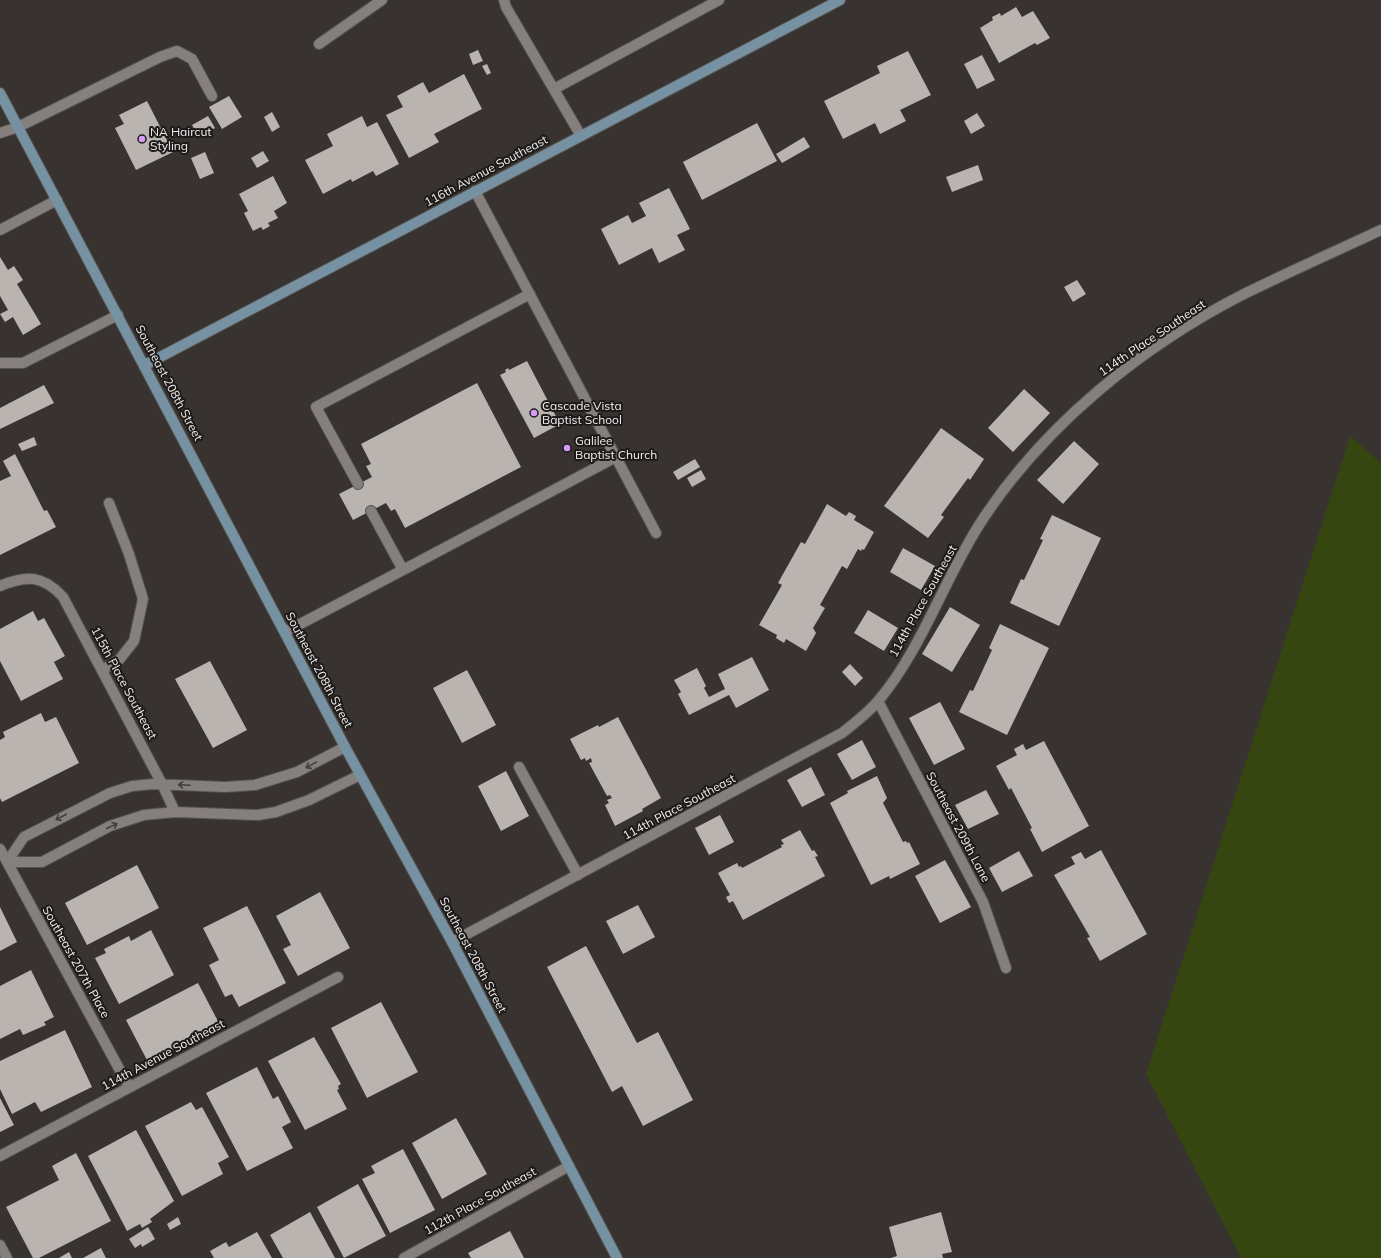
<svg xmlns="http://www.w3.org/2000/svg" width="1381" height="1258" viewBox="0 0 1381 1258" font-family="Mulish,sans-serif">
<rect width="100%" height="100%" fill="#383330"/>
<!-- green -->
<path fill="#364610" d="M1350,436L1381,463V1258H1241L1146,1074Z"/>
<!-- building -->
<path fill="#bab4b1" d="M1016,7L1022,17L1033,11L1050,38L1037,45L1035,43L999,63L980,28L993,20L992,17L1000,13L1001,16Z
M478,50L483,61L473,65L469,54Z
M908,51L931,95L900,110L906,121L880,134L875,123L843,139L824,101L880,73L877,66Z
M982,55L995,80L977,89L964,64Z
M487,64L491,73L487,75L482,66Z
M464,74L482,109L434,134L439,142L409,158L386,115L403,107L397,96L423,82L429,93Z
M229,96L242,117L222,129L209,107Z
M147,101L173,152L136,170L115,128L124,124L119,115Z
M272,112L280,127L272,132L264,117Z
M977,113L985,126L971,134L964,121Z
M208,116L215,128L199,137L192,125Z
M362,116L367,127L377,122L399,164L376,176L373,171L352,182L351,179L323,194L305,160L333,146L327,134Z
M757,123L777,161L702,200L683,162Z
M804,137L810,147L782,163L776,154Z
M263,151L269,161L257,168L251,158Z
M205,152L214,173L200,179L191,158Z
M978,165L983,180L952,192L946,177Z
M273,176L287,203L274,211L278,218L268,223L270,226L263,230L261,227L253,231L244,213L248,211L239,194Z
M669,188L690,229L677,235L685,250L659,263L652,248L619,265L601,229L628,215L632,223L646,216L639,203Z
M0,257L8,270L14,266L23,280L17,284L41,324L23,335L13,317L5,322L0,314L8,310L0,296Z
M1077,280L1086,294L1073,302L1064,287Z
M527,361L560,424L534,438L500,375L506,372L505,370L508,368L509,370Z
M477,383L521,467L405,528L395,509L391,511L386,503L353,520L339,494L372,477L366,466L371,464L361,444Z
M44,385L54,403L0,429V408Z
M1024,389L1050,413L1013,452L988,428Z
M941,428L984,459L970,480L968,478L941,515L944,517L928,538L884,506Z
M34,437L37,445L22,451L18,444Z
M1074,441L1099,464L1063,504L1037,480Z
M15,454L44,511L47,510L56,527L0,555V481L11,476L3,461Z
M695,459L700,467L678,480L673,472Z
M701,470L706,479L692,487L687,478Z
M827,504L846,516L849,512L856,516L854,520L874,532L864,550L862,549L861,551L858,549L847,569L842,566L820,605L825,608L813,628L816,633L806,651L786,639L784,643L776,638L777,635L759,625L782,585L778,583L801,542L805,544Z
M1052,515L1101,538L1059,626L1010,603L1021,579L1024,580L1043,540L1040,539Z
M903,548L935,566L921,590L890,572Z
M950,607L980,625L952,672L922,654Z
M868,610L898,628L884,651L854,633Z
M33,611L38,621L44,618L65,656L54,662L63,679L21,701L0,661V629Z
M1000,624L1049,648L1007,735L959,712L970,690L973,691L992,650L989,648Z
M752,657L769,690L736,708L729,695L689,715L678,694L681,692L674,680L697,668L706,686L704,688L709,697L725,689L718,674Z
M210,661L247,730L213,748L175,679Z
M850,664L863,678L855,686L842,672Z
M467,670L496,725L462,743L433,688Z
M940,702L965,749L934,765L909,718Z
M41,713L45,722L56,717L79,763L2,802L0,798V740L5,737L3,732Z
M618,717L661,798L642,809L643,811L615,826L605,805L609,803L607,800L612,798L610,795L607,796L589,763L592,762L591,758L586,761L585,758L581,760L570,739L598,725L599,727Z
M862,740L876,767L852,780L837,754Z
M1044,741L1089,826L1042,852L1030,829L1032,828L1011,788L1009,790L996,766L1017,755L1014,749L1023,744L1026,750Z
M811,767L825,795L802,807L787,780Z
M506,771L529,816L501,831L478,786Z
M877,776L887,798L883,803L903,842L906,841L907,843L909,842L920,864L890,879L889,876L871,885L830,803L848,793L847,791Z
M986,790L999,814L968,829L955,805Z
M720,815L734,842L709,855L695,828Z
M800,830L812,851L814,850L818,856L815,857L825,876L743,920L733,901L729,903L726,897L730,895L718,873L737,863L739,867L741,866L742,868L782,847L781,845L784,844L781,840Z
M1101,850L1147,934L1100,961L1087,938L1090,937L1054,875L1075,864L1071,857L1081,852L1085,859Z
M1019,851L1033,876L1002,892L989,868Z
M945,860L971,907L940,923L915,876Z
M137,865L159,908L87,945L65,903Z
M320,892L350,948L298,976L283,949L291,945L276,916Z
M638,905L655,937L623,954L606,921Z
M247,906L286,983L239,1007L232,994L225,997L209,965L219,960L203,928Z
M0,907L17,942L0,951Z
M151,930L174,975L119,1004L95,958L106,953L104,949L129,936L131,941Z
M586,946L637,1043L658,1032L693,1100L643,1126L622,1086L612,1092L547,967Z
M31,970L54,1017L44,1022L46,1025L23,1035L20,1029L0,1039V986Z
M198,983L220,1025L148,1062L126,1020Z
M381,1002L418,1072L367,1098L331,1028Z
M65,1030L92,1087L41,1112L35,1102L12,1114L0,1089V1061Z
M314,1037L341,1084L338,1086L339,1089L337,1090L347,1109L305,1130L268,1061Z
M257,1067L273,1099L278,1096L291,1122L282,1127L293,1148L247,1171L206,1093Z
M0,1098L14,1125L0,1132Z
M191,1102L196,1110L202,1107L229,1157L218,1163L223,1174L182,1196L145,1126Z
M456,1118L487,1174L442,1199L412,1143Z
M136,1130L174,1201L150,1219L152,1222L142,1228L140,1224L127,1231L88,1156Z
M403,1149L435,1210L390,1233L362,1179L375,1173L371,1166Z
M76,1153L111,1221L39,1258H33L6,1207L59,1180L52,1166Z
M358,1184L386,1236L344,1258L317,1207Z
M310,1212L335,1258H283L270,1235Z
M941,1212L952,1252L942,1254L943,1258H891L897,1256L889,1227Z
M178,1217L181,1224L170,1230L167,1224Z
M148,1227L155,1239L142,1247L141,1244L135,1248L129,1239Z
M510,1231L524,1258H471L468,1253Z
M257,1232L272,1258H214L210,1251L226,1242L229,1247Z
M101,1248L106,1258H83Z
M69,1252L72,1258H59Z"/>
<g fill="none" stroke-linecap="round" stroke-linejoin="round">
<defs>
<path id="lane" d="M504,0L506,7L581,136
M319,44L382,0
M554,89L719,0
M0,133L18,127L160,57L177,51L192,59L212,96
M475,191L656,533
M0,230L57,200
M0,363H23L118,315
M358,484L316,407L530,294
M403,570L616,457
M285,632L403,570L371,511
M102,670L119,660L134,641L143,599L129,554L109,503
M519,767L578,875"/>
<path id="street" d="M0,586C27,575 43,575 63,597L162,784L175,812
M878,701L983,902L1006,968
M345,747L297,772L255,785L225,787L153,784L132,786L110,793L24,837L7,862H42L110,826L144,815L175,812L258,815L276,812L309,800L360,775
M0,849L129,1087
M452,942L842,733C855,723 868,713 879,700C923,647 944,579 981,522C1044,425 1143,345 1246,293C1291,271 1336,251 1381,230
M0,1156L338,977
M0,1245L7,1258
M404,1258L569,1166"/>
<path id="secondary" d="M0,93L345,747L452,942L617,1258
M145,365L840,0"/>
</defs>
<!-- lane casing -->
<use href="#lane" stroke="#56524f" stroke-width="12"/>
<!-- street casing -->
<use href="#street" stroke="#56524f" stroke-width="12"/>
<!-- secondary casing -->
<use href="#secondary" stroke="#56524f" stroke-width="12"/>
<!-- lane -->
<use href="#lane" stroke="#857f7d" stroke-width="10"/>
<!-- street -->
<use href="#street" stroke="#857f7d" stroke-width="10"/>
<!-- secondary -->
<use href="#secondary" stroke="#7692a2" stroke-width="10"/>
</g>
<!-- one-way arrows -->
<defs><path id="oneway-shaft" d="M-6 0H5M1.5-3L5.5 0L1.5 3" fill="none" stroke-width="1.6" stroke-linecap="round" stroke-linejoin="round"/></defs>
<g stroke="#413e3d">
<use href="#oneway-shaft" transform="translate(311 765) rotate(151)"/>
<use href="#oneway-shaft" transform="translate(184 785) rotate(-177)"/>
<use href="#oneway-shaft" transform="translate(61 817) rotate(152)"/>
<use href="#oneway-shaft" transform="translate(112 826) rotate(-25)"/>
</g>
<!-- markers -->
<g fill="#d69bf9" stroke="#1d1b1a" stroke-width="1.5">
<circle cx="142" cy="139" r="4"/>
<circle cx="534" cy="413" r="4"/>
<circle cx="567" cy="448" r="4"/>
</g>
<g text-anchor="middle" stroke-width="4" stroke-linejoin="round" paint-order="stroke">
<!-- poi labels -->
<g font-size="12" fill="#f1eeed" stroke="#1d1b1a" text-anchor="start">
<text x="150" y="136">NA Haircut<tspan x="150" dy="14">Styling</tspan></text>
<text x="542" y="410">Cascade Vista<tspan x="542" dy="14">Baptist School</tspan></text>
<text x="575" y="445">Galilee<tspan x="575" dy="14">Baptist Church</tspan></text>
</g>
<!-- street labels -->
<g font-size="12" fill="#f1eeed" stroke="#1d1b1a">
<text transform="translate(486 171) rotate(-28)" y="4">116th Avenue Southeast</text>
<text transform="translate(1152 338) rotate(-34)" y="4">114th Place Southeast</text>
<text transform="translate(169 383) rotate(62)" y="4">Southeast 208th Street</text>
<text transform="translate(923 601) rotate(-61)" y="4">114th Place Southeast</text>
<text transform="translate(319 670) rotate(62)" y="4">Southeast 208th Street</text>
<text transform="translate(124 683) rotate(62)" y="4">115th Place Southeast</text>
<text transform="translate(679 807) rotate(-28)" y="4">114th Place Southeast</text>
<text transform="translate(958 827) rotate(62)" y="4">Southeast 209th Lane</text>
<text transform="translate(473 955) rotate(62)" y="4">Southeast 208th Street</text>
<text transform="translate(76 962) rotate(61)" y="4">Southeast 207th Place</text>
<text transform="translate(163 1055) rotate(-28)" y="4">114th Avenue Southeast</text>
<text transform="translate(480 1201) rotate(-29)" y="4">112th Place Southeast</text>
</g>
</g>
</svg>
